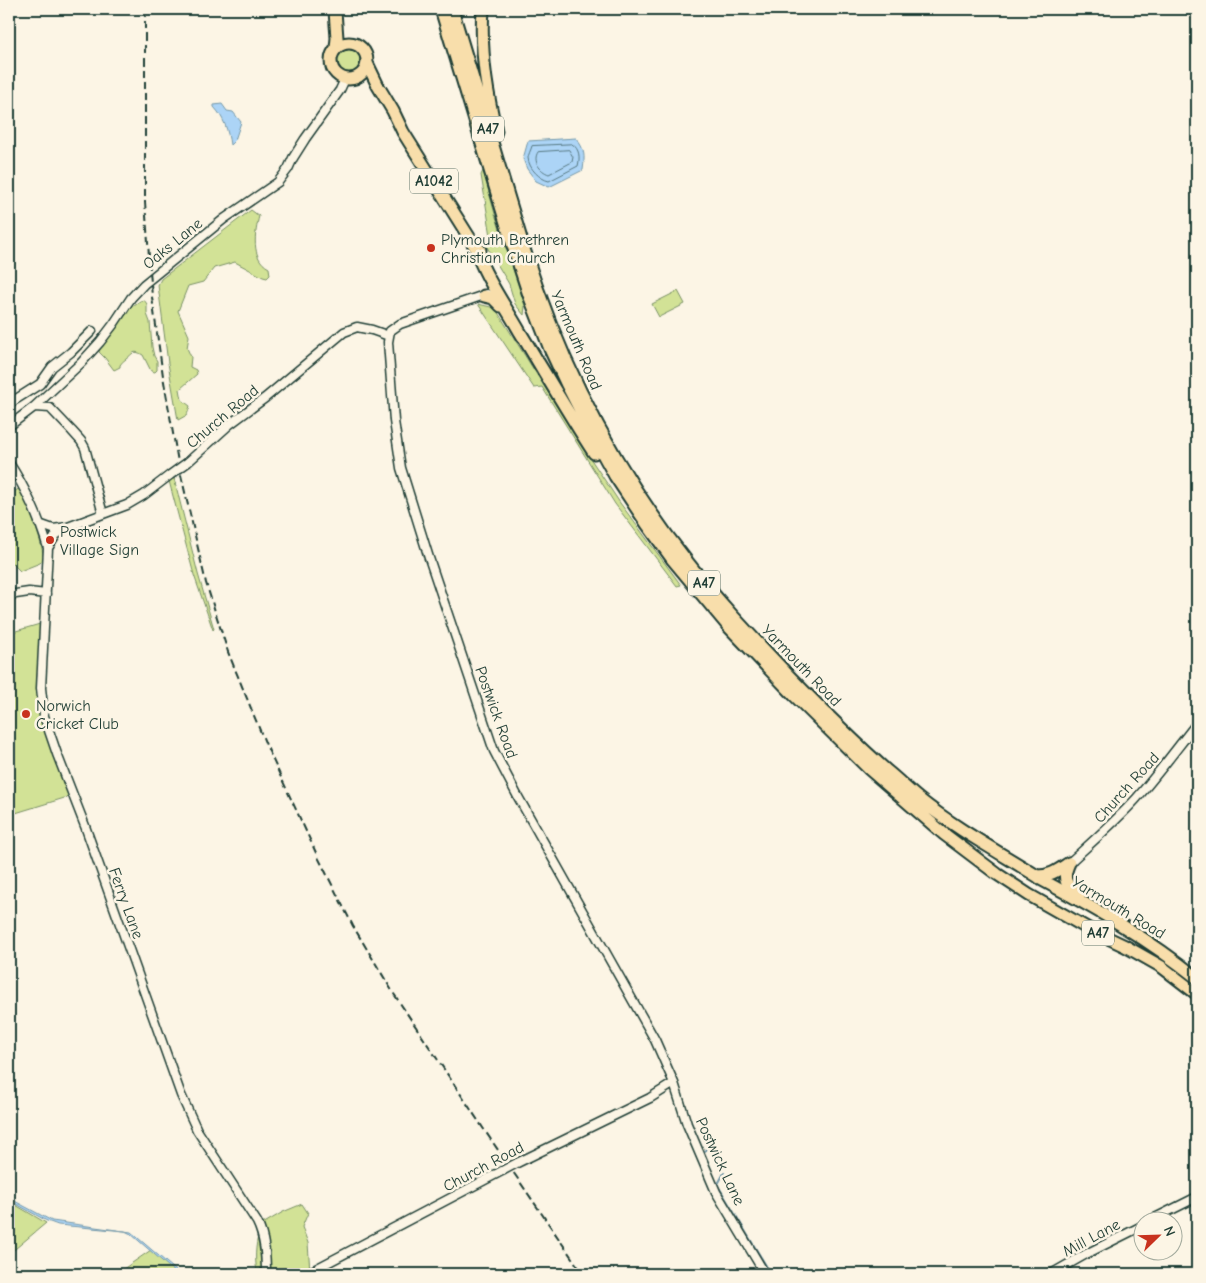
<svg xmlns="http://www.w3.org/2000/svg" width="1206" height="1283" viewBox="0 0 1206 1283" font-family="'Comic Neue',sans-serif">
<rect width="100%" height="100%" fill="#fcf5e5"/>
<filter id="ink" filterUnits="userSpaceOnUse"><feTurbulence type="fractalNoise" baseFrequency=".02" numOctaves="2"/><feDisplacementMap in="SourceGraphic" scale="10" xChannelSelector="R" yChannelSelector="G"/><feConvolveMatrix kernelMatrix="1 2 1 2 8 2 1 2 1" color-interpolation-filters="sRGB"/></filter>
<g filter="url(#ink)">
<!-- green -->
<path fill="#d2e296" stroke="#789065" d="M335 61a13 13 0 1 1 26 0a13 13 0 1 1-26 0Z
M483,171L495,214L525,306L524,315L515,304L509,284L484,242L491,236L481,175Z
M251,210L259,216C255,233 250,258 269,268L270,275L267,278L263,277L235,262L214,268L203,282L188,286L178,311L189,336L187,348L191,357L190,367L196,370L197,374L180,389L182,400L190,406L187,415L178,420L168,363L158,285L161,279Z
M678,291L685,304L659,317L652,304Z
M144,300L147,304V314L150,322L152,347L154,356L157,361V370L155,372L151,371L143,355C133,349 133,354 126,359C120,364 125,359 120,365V367L114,370L105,358L99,352L100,349L116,325L127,314L131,307L140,301Z
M478,304L495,308L578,440L620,503L681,585L677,586L615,504L542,387L534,388Z
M174,478L198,574L214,629L213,630L194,575L169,481Z
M20,488C30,511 40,534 44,559L40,563L20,571L9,560V495Z
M40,624L39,697L71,796L9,815V633Z
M9,1201L46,1223L9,1254Z
M302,1204L308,1213L302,1227L308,1243L310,1272L306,1274H255L257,1272C254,1255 256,1241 261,1225L283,1212Z
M151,1250L178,1274H116Z"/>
<!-- water -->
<path fill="#acd4f6" stroke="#7498a8" d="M222,104L227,111L233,112L241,122L235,140L230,145C228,130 224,118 214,107V105Z
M576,138C585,150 585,155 583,170L549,187L536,181L527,169L523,159L528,141Z
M9,1198L52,1221L131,1232L180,1274H177L131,1234L125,1231L58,1225L47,1221L9,1200Z"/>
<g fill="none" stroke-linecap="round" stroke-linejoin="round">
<!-- shore -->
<path stroke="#577982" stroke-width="1" d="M572,144C580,149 580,158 578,166L549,181C540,179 529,169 528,158C528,155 531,150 532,146Z
M569,150L573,157L572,162L549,174C540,171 532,161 538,152Z"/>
<!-- stream -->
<path stroke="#7498a8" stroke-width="2" d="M708,1147L703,1153L714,1178
M717,1184L771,1274
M718,1184L724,1173
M269,1268L272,1274"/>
<defs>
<path id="minor" d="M487,294L400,324L390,331L388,342L394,421L401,468L429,558L494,751L517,795L655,1040L674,1083L687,1124L716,1192L765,1274
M10,403L40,384L52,367L71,352L92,331
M34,407L50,408L72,431L81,441L85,448L103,514
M9,426L34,407L81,363L100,342L113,325L131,298L144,284L224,219L278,182L288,169L293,158L305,139L340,90L345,79
M188,462L230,424L265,398L344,332L357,327L372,330L389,336
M9,463C25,487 40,520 48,548
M39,524L53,529L68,527L127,505L144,495L170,475
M68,527L56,535L48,548L41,688L44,716L57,754L85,826L181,1095L197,1130L257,1222C265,1238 266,1256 266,1274
M9,595L29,592L46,594
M1069,863C1092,842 1115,822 1136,799C1158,774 1177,748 1197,723
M517,1163L650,1098L674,1083
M1151,1220L1197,1197
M306,1274L502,1171
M1051,1274L1088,1253L1144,1225"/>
<path id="highway" d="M441,9L513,246L529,295L550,349L566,383L599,447L615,476L647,524L673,560L728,626L794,695L868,768L944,834L997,874L1029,895L1087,928L1125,946L1162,967L1197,994
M452,9L524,249C560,363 615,471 689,564C720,604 755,640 789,676C821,709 853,741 887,771C898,780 908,790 919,799C955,828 997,851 1037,876L1042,880C1096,909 1149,939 1197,978
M483,9C480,50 486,90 496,131
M335,11L337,38L336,48
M331 61a18 18 0 1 1 36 0a18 18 0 1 1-36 0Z
M367,63L378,86L393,111L403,132L474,245L480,250
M474,245C484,276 504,304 520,332C545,373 568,413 594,453
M484,296L493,298L501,306
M1069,863C1062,878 1065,886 1080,894
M1037,876C1051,876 1058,870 1069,863"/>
</defs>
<!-- minor casing -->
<use href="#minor" stroke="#1f3d34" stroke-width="11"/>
<!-- highway casing -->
<use href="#highway" stroke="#1f3d34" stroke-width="15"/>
<!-- minor -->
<use href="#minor" stroke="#fcf5e5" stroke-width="8"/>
<!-- highway -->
<use href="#highway" stroke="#f8deab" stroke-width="11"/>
<!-- rail -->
<path stroke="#1f3d34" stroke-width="2" stroke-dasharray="8 4" stroke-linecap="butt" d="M145,9V202L152,297L163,376L178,462L206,583L228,652L266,745L318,857L353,926L394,994L424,1039L483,1128L583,1274"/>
<defs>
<path id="minor-bridge" d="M170,475L188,462
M502,1171L517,1163"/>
</defs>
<!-- minor-bridge casing -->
<use href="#minor-bridge" stroke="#1f3d34" stroke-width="11" stroke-linecap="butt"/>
<!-- minor-bridge -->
<use href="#minor-bridge" stroke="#fcf5e5" stroke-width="8"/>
</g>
</g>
<!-- markers -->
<g fill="#c8321e" stroke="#fcf5e5" stroke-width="2">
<circle cx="431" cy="248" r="5"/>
<circle cx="50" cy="540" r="5"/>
<circle cx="26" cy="714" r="5"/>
</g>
<g text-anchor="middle" stroke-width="5" stroke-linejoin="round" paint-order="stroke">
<!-- shield labels -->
<g fill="#fcf5e5" stroke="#617469" stroke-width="1">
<rect x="472" y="116.5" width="32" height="25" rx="4"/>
<rect x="410" y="168.5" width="48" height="25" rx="4"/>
<rect x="688" y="570.5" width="32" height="25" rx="4"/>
<rect x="1082" y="920.5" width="32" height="25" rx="4"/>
</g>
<g font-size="15" font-weight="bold" fill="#1f3d34">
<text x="488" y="134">A47</text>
<text x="434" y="186">A1042</text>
<text x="704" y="588">A47</text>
<text x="1098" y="938">A47</text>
</g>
<!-- poi labels -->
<g font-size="16" fill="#1f3d34" stroke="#fcf5e5" text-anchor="start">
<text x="441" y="245">Plymouth Brethren<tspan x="441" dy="18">Christian Church</tspan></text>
<text x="60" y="537">Postwick<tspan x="60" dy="18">Village Sign</tspan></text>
<text x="36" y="711">Norwich<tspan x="36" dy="18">Cricket Club</tspan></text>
</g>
<!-- street labels -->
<g font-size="16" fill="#1f3d34" stroke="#fcf5e5">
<text transform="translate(172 243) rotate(-39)" y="6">Oaks Lane</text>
<text transform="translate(577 340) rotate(67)" y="6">Yarmouth Road</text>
<text transform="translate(222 416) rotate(-40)" y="6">Church Road</text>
<text transform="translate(802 665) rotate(46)" y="6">Yarmouth Road</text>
<text transform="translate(497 712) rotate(70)" y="6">Postwick Road</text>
<text transform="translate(1126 787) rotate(-48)" y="6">Church Road</text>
<text transform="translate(127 903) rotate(70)" y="6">Ferry Lane</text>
<text transform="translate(1119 907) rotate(31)" y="6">Yarmouth Road</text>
<text transform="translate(721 1161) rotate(65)" y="6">Postwick Lane</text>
<text transform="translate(483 1166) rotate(-28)" y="6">Church Road</text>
<text transform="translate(1091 1237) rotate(-28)" y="6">Mill Lane</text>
</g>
</g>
<!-- margin -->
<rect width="1206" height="1283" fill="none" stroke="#fcf5e5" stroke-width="30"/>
<rect x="15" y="15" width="1176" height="1253" fill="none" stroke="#1f3d34" stroke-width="2" filter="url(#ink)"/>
<!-- north arrow -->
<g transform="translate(1158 1236) rotate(67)"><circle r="24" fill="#fcf5e5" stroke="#a4ab9e"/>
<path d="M0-4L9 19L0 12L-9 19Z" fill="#c8321e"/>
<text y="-8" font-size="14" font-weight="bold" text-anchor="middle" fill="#1f3d34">N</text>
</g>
</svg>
